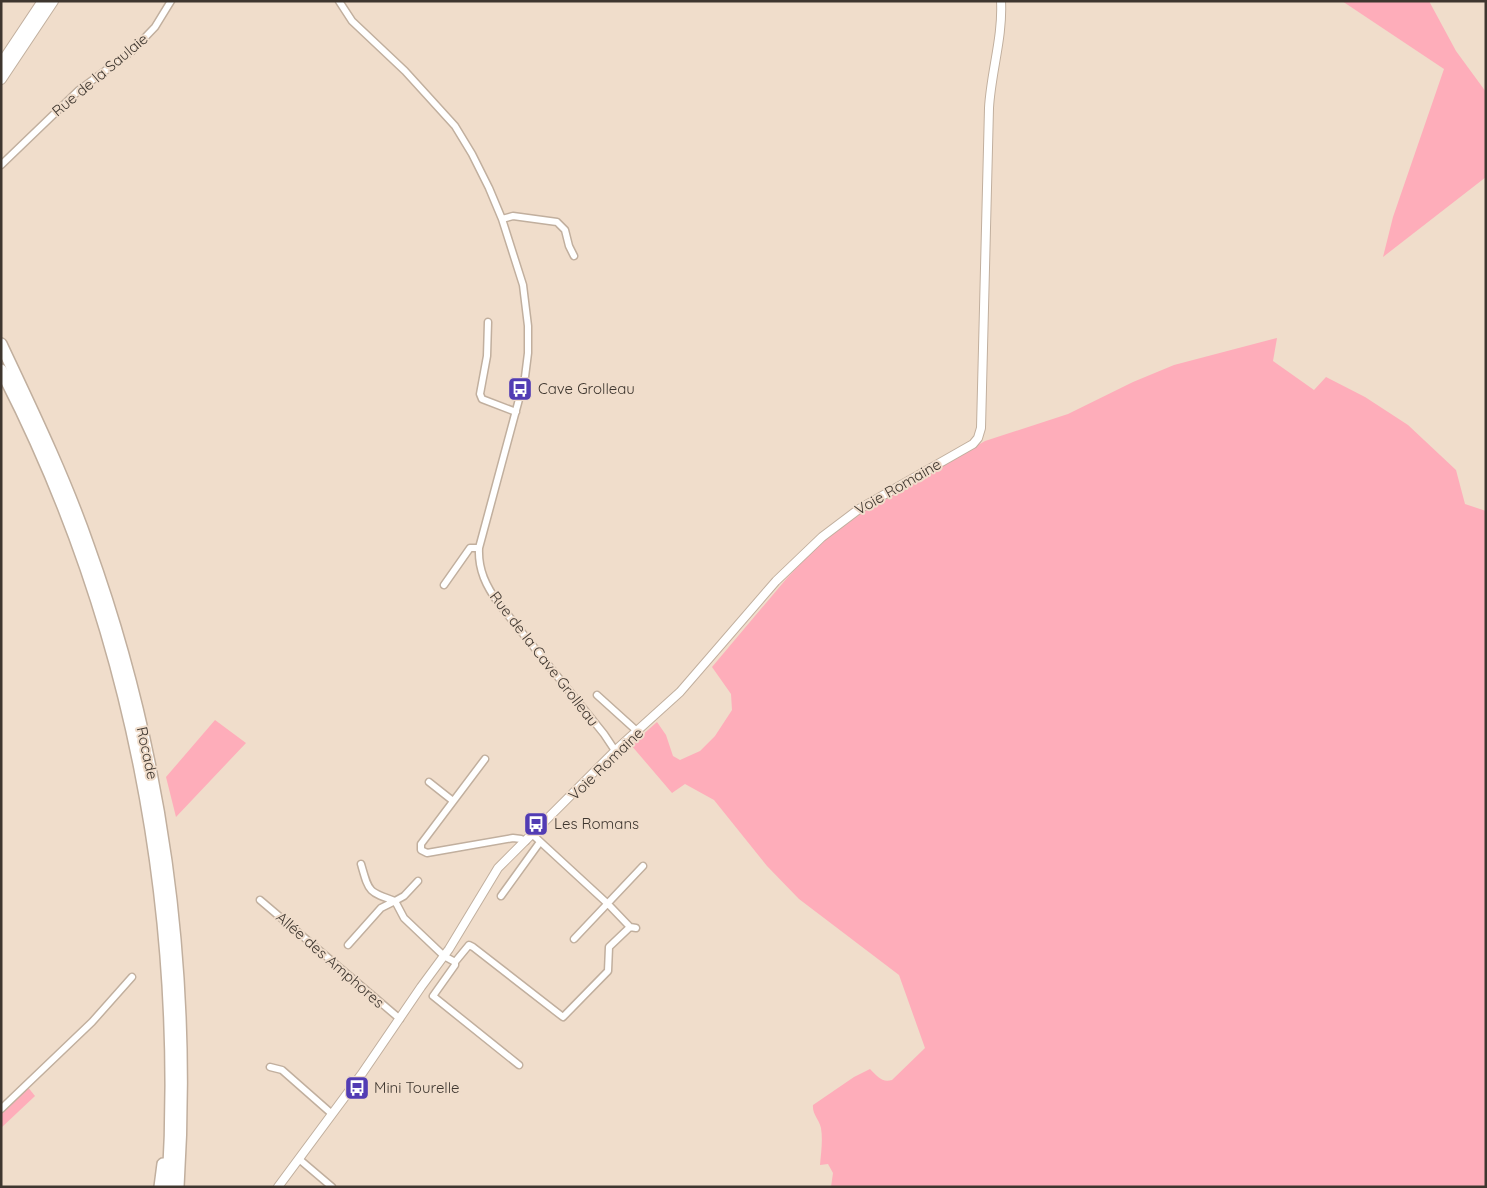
<svg xmlns="http://www.w3.org/2000/svg" width="1487" height="1188" viewBox="0 0 1487 1188" font-family="Quicksand,sans-serif">
<rect width="100%" height="100%" fill="#f0ddcb"/>
<!-- green -->
<path fill="#feadba" d="M1342,1H1429L1456,51L1486,92V177L1383,257L1393,217L1444,69Z
M1277,338L1273,361L1314,390L1326,377L1365,397L1408,425L1456,470L1465,504L1486,511V1187H831L833,1173L828,1164L820,1165C821,1153 823,1140 821,1128C819,1119 812,1114 813,1105L854,1077L870,1069C877,1076 882,1083 892,1080L925,1048L899,975L799,899L767,866L714,800L685,784L672,793L631,745L657,722L666,735L673,756L680,760L700,751L715,736L732,710L731,694L712,667L787,578L818,545L870,507L985,441L1068,414L1133,382L1174,365Z
M215,720L246,743L176,817L166,777Z
M27,1086L35,1096L1,1128V1111Z"/>
<g fill="none" stroke-linecap="round" stroke-linejoin="round">
<defs>
<path id="minor" d="M339,1L352,21L405,71L455,126L472,154L489,188L502,219L523,285L528,326V353L525,377L479,548C478,570 486,586 499,604L604,734L616,752
M1,165L79,90L132,51L155,27L171,1
M502,219L513,216L557,222L565,230L569,246L574,256
M488,322L487,356L480,394L482,399L516,412
M444,585L470,548H479
M597,695L638,732
M485,759L421,844V850L427,853L513,838L521,839L526,841
M429,782L453,801
M533,835L608,904L630,927
M361,864C369,892 368,892 395,901L404,896L418,881
M501,896L540,842
M260,900L400,1019
M574,939L643,866
M348,945L381,908L395,901L404,918L444,956L455,962V965L433,996L519,1065
M455,962L469,945L473,947L563,1017L608,971L609,947L630,927L636,928
M270,1067L282,1070L332,1114
M1,1109L92,1022L132,977
M299,1159L332,1187"/>
<path id="tertiary" d="M278,1187L361,1075L421,987L449,949L498,868L618,748L680,692L776,581L822,537L859,509L973,444L978,438L981,428L989,108C991,72 1003,37 1001,1"/>
<path id="primary" d="M1,64L43,1
M1,79L53,1"/>
<path id="trunk" d="M1,344C32,410 64,476 88,545C162,750 192,969 178,1187
M1,370C131,621 185,905 168,1187
M160,1187L163,1164"/>
</defs>
<!-- minor casing -->
<use href="#minor" stroke="#c1af9e" stroke-width="9"/>
<!-- tertiary casing -->
<use href="#tertiary" stroke="#c1af9e" stroke-width="10"/>
<!-- primary casing -->
<use href="#primary" stroke="#c1af9e" stroke-width="12"/>
<!-- trunk casing -->
<use href="#trunk" stroke="#c1af9e" stroke-width="14"/>
<!-- minor -->
<use href="#minor" stroke="#fff" stroke-width="6"/>
<!-- tertiary -->
<use href="#tertiary" stroke="#fff" stroke-width="8"/>
<!-- primary -->
<use href="#primary" stroke="#fff" stroke-width="10"/>
<!-- trunk -->
<use href="#trunk" stroke="#fff" stroke-width="11"/>
</g>
<!-- icons -->
<defs>
<symbol id="bus-square" viewBox="-11 -11 22 22"><rect x="-9" y="-9" width="18" height="18" rx="4" fill="#523cb4" stroke="#f0ddcb"/><path d="M-5-6H5V4H4V6H2V4H-2V6H-4V4H-5ZM-3.5-4V0h7V-4ZM-3.5 1.2v1.5H-2V1.2ZM2 1.2v1.5H3.5V1.2Z" fill="#fff"/></symbol>
</defs>
<g fill-rule="evenodd">
<use href="#bus-square" x="506" y="375" width="28" height="28"/>
<use href="#bus-square" x="522" y="810" width="28" height="28"/>
<use href="#bus-square" x="343" y="1074" width="28" height="28"/>
</g>
<g text-anchor="middle" stroke-width="4" stroke-linejoin="round" paint-order="stroke">
<!-- street labels -->
<g font-size="15" fill="#3e362f" stroke="#f0ddcb">
<text transform="translate(100 75) rotate(-40)" y="5">Rue de la Saulaie</text>
<text transform="translate(898 487) rotate(-30)" y="5">Voie Romaine</text>
<text transform="translate(544 659) rotate(52)" y="5">Rue de la Cave Grolleau</text>
<text transform="translate(147 753) rotate(78)" y="5">Rocade</text>
<text transform="translate(606 764) rotate(-44)" y="5">Voie Romaine</text>
<text transform="translate(330 960) rotate(41)" y="5">Allée des Amphores</text>
</g>
<!-- poi labels -->
<g font-size="15" fill="#3e362f" stroke="#f0ddcb" text-anchor="start">
<text x="538" y="394">Cave Grolleau</text>
<text x="554" y="829">Les Romans</text>
<text x="374" y="1093">Mini Tourelle</text>
</g>
</g>
<!-- border -->
<rect width="1487" height="1188" fill="none" stroke="#3e362f" stroke-width="5"/>
</svg>
